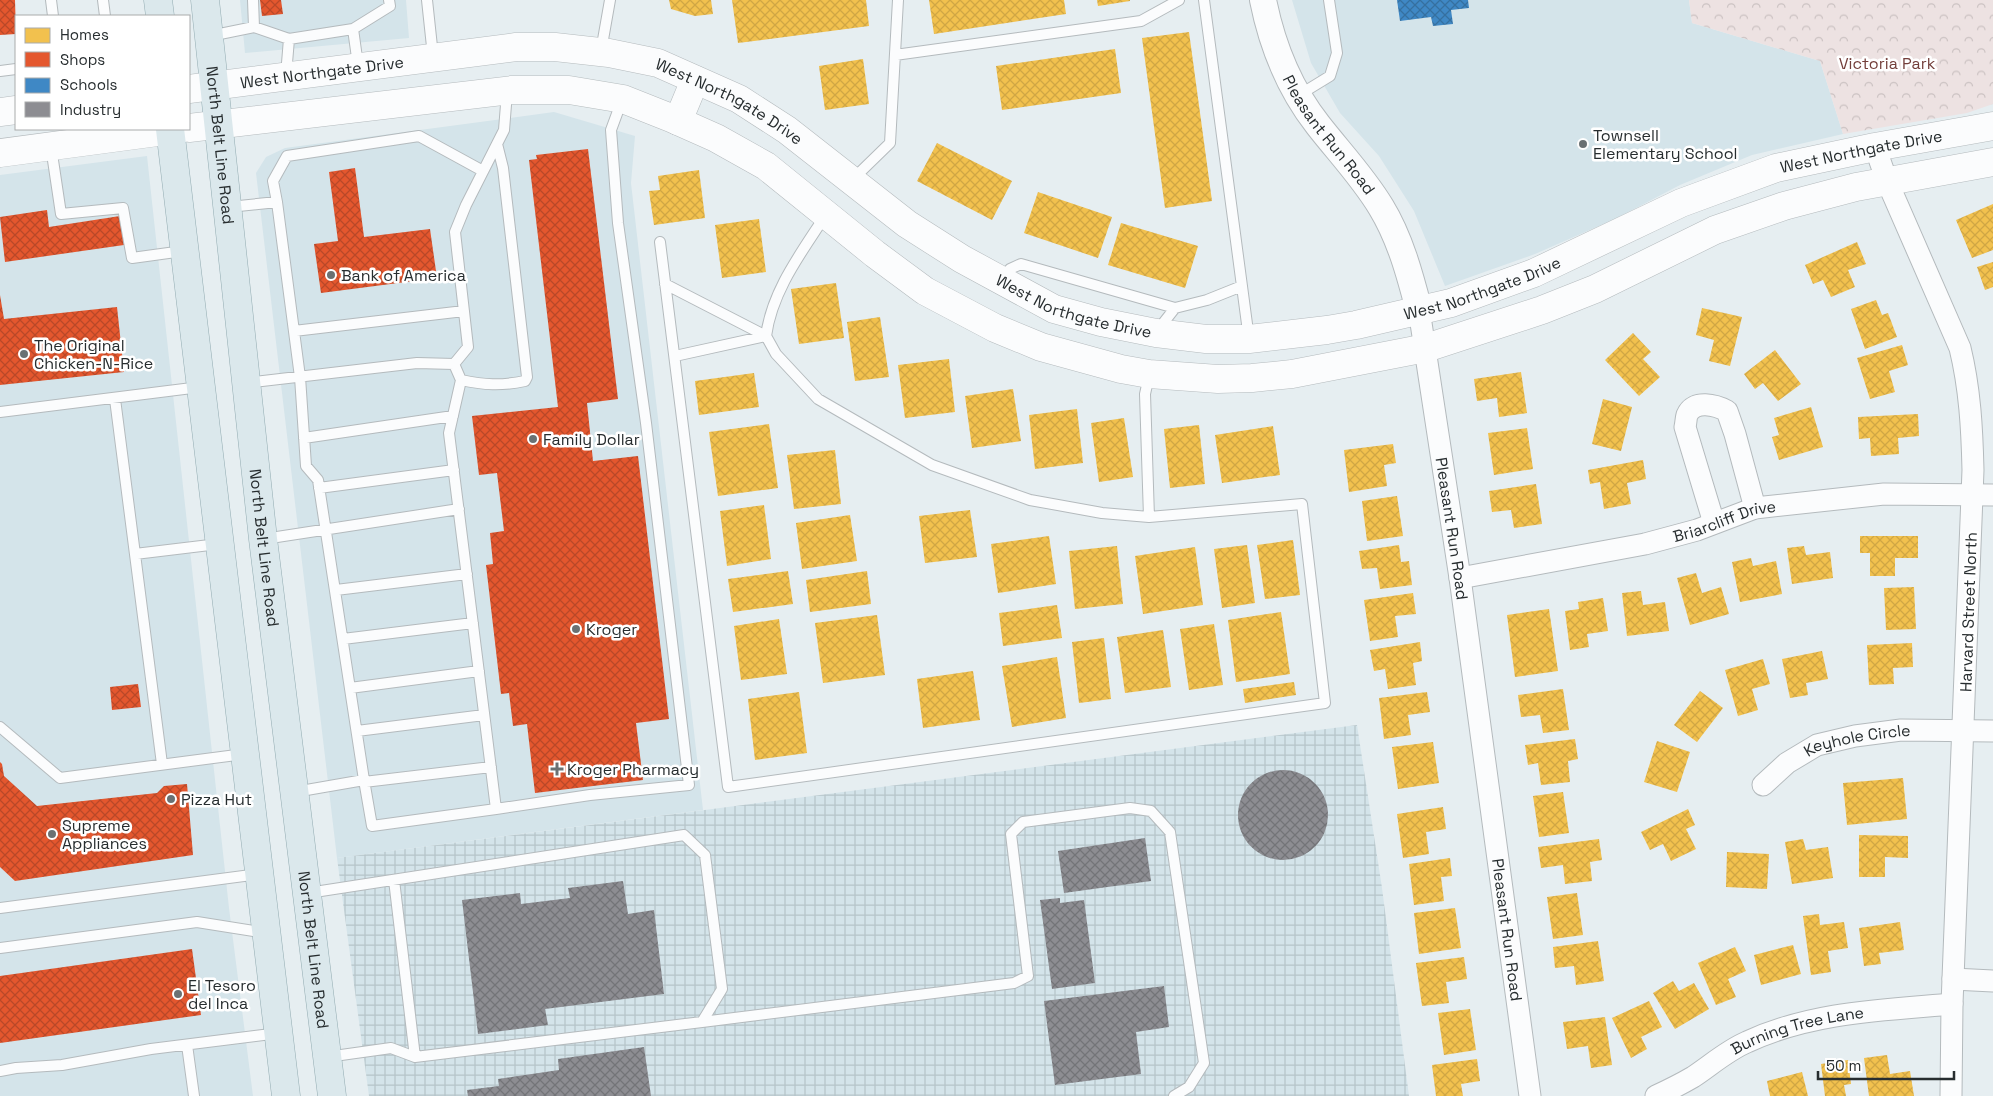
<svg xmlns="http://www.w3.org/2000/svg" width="1993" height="1096" viewBox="0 0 1993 1096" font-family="'Space Grotesk',sans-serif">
<defs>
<pattern id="industrial-grid" width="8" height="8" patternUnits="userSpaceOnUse" patternTransform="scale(1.25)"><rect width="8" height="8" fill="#d4e4ea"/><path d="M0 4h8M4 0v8" fill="none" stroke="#b6c4c9"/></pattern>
<pattern id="park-crowns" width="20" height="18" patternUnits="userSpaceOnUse" patternTransform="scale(1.25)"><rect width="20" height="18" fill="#ede2e2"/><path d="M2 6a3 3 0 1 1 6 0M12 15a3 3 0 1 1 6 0" fill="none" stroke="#cbc2c2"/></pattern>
<pattern id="homes-cross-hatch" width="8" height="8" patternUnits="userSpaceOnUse" patternTransform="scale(1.25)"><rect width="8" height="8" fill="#f2c14e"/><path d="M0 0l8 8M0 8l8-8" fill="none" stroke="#d0a644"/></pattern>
<pattern id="shops-cross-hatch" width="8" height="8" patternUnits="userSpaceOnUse" patternTransform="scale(1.25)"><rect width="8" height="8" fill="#e4572e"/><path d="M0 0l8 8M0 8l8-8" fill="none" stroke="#b94828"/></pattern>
<pattern id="schools-cross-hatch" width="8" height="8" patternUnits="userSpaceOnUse" patternTransform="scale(1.25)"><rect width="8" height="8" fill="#3f88c5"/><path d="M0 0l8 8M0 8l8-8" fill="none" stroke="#3570a0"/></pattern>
<pattern id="industry-cross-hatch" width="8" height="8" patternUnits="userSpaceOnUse" patternTransform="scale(1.25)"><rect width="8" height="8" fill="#8d8d92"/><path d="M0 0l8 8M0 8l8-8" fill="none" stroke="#737478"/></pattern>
</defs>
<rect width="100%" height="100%" fill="#e6eef1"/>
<!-- built -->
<path fill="#d4e4ea" d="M240,0H406L409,38L245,53Z
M1292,0H1689L1692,23L1820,61L1843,134L1752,155L1680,185L1617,218L1535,254L1445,286L1414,211L1379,156L1340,113L1311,63Z
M554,112L635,136L631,183L703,810L337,858L256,173L266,157L285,148Z
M147,156L229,908L253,1096H0V175Z"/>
<!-- industrial -->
<path fill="url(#industrial-grid)" d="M1357,725L1382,888L1409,1096H369L337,858Z"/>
<!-- park -->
<path fill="url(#park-crowns)" d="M1689,0H1993V104L1967,113L1843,134L1820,61L1692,23Z"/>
<!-- homes -->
<path fill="url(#homes-cross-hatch)" d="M669,0H711L713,14L695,16L671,9Z
M732,0H866L869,26L738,43Z
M929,0H1064L1066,14L934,34Z
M1097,0H1130V1L1098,6Z
M1189,32L1212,201L1165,208L1142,38Z
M1115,49L1121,93L1002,110L996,66Z
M863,59L869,104L825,110L819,66Z
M937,143L1012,181L992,220L917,181Z
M699,170L705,218L654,225L649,191L660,190L658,176Z
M1038,192L1112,217L1098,258L1024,233Z
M1993,204V250L1972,258L1956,220Z
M759,219L766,272L722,278L715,225Z
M1121,223L1198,246L1185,288L1108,265Z
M1857,242L1866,264L1848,270L1855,287L1831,297L1823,280L1813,284L1805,265Z
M1993,262V287L1985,290L1977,267Z
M836,283L844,338L799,344L791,289Z
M1876,300L1882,315L1888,313L1897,337L1865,349L1851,309Z
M1702,308L1742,317L1730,366L1709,361L1714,340L1696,335Z
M880,317L889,377L855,381L847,322Z
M1633,333L1651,352L1643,359L1660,377L1639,396L1605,360Z
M1902,345L1908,365L1889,371L1895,392L1870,399L1857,358Z
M1775,350L1801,384L1778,401L1763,383L1755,389L1744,374Z
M949,359L955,412L905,418L898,365Z
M1521,372L1527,413L1499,417L1497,398L1477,401L1474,379Z
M754,373L759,407L699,415L695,381Z
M1013,389L1021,441L972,448L965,396Z
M1603,399L1632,407L1621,451L1592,444Z
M1811,407L1823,447L1779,460L1772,437L1779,435L1774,418Z
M1077,409L1083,463L1035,469L1029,415Z
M1918,414L1919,436L1898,438L1899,454L1871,456L1870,438L1859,439L1858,417Z
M1124,418L1133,477L1099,482L1091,423Z
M769,424L778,488L718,496L709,432Z
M1199,425L1205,484L1170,488L1164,429Z
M1273,426L1280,475L1222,483L1215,435Z
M1527,428L1533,469L1494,475L1488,433Z
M1393,444L1396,463L1384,465L1387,486L1349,492L1344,450Z
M835,450L841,504L794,509L787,455Z
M1643,460L1646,479L1627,483L1631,504L1604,509L1600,482L1590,484L1588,470Z
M1536,484L1542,524L1514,528L1511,510L1492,512L1489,491Z
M1397,496L1403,536L1367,541L1362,501Z
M764,505L771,559L727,566L720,511Z
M970,510L977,557L925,563L919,516Z
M850,515L857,561L802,569L796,523Z
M1049,536L1056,584L998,593L991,544Z
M1860,536H1918V558H1895V576H1870V553H1860Z
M1293,540L1300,595L1265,599L1257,545Z
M1247,545L1255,603L1222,608L1214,549Z
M1399,545L1401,562L1409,561L1412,585L1380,589L1377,568L1362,569L1359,551Z
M1117,546L1123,604L1075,609L1069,551Z
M1804,546L1806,555L1830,552L1833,578L1792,584L1787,548Z
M1195,547L1203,605L1143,614L1135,556Z
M1751,558L1753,566L1776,561L1782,594L1740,602L1732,562Z
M788,571L793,604L733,612L728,579Z
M867,571L871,604L810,612L806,580Z
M1696,573L1702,593L1721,587L1729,614L1690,625L1677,578Z
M1914,587L1916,629L1886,630L1884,588Z
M1641,591L1643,605L1665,602L1669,631L1627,636L1622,593Z
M1413,593L1416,614L1395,616L1398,637L1370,641L1364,600Z
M1603,598L1608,631L1587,634L1589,647L1570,650L1565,611L1579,609L1578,602Z
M1057,605L1062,638L1003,646L999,613Z
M1549,609L1558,671L1515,677L1507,615Z
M1281,612L1290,674L1236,682L1228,620Z
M877,615L885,675L823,683L815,623Z
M779,619L787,674L741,680L734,626Z
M1214,624L1223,685L1189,690L1180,629Z
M1163,630L1171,687L1125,693L1117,637Z
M1104,638L1111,699L1079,703L1072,642Z
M1420,642L1422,661L1413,663L1416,685L1388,689L1385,669L1374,671L1370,650Z
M1912,643L1913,667L1893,668L1894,684L1869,685L1867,645Z
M1822,651L1828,679L1806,683L1808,695L1790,698L1782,659Z
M1057,657L1066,718L1012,727L1002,666Z
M1763,659L1770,684L1752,689L1758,710L1738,716L1725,670Z
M973,671L980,720L923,728L917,679Z
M1294,682L1296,695L1245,703L1243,689Z
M1563,689L1569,730L1543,733L1540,715L1521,717L1518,695Z
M1700,691L1723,708L1697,742L1674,725Z
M799,692L807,753L755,760L748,699Z
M1427,692L1430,712L1408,715L1411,735L1384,739L1379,698Z
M1575,739L1578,759L1568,761L1570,782L1541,785L1538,763L1528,765L1525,745Z
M1657,741L1690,752L1677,792L1644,782Z
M1433,742L1439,783L1398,789L1392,747Z
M1903,778L1907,819L1847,825L1843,783Z
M1563,792L1569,833L1539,837L1533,796Z
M1443,807L1446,829L1426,832L1429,854L1403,858L1397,814Z
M1688,809L1695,825L1686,829L1696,849L1671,861L1663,844L1650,850L1641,832Z
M1859,835L1908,836V858L1885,857V877H1859Z
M1599,839L1602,860L1590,862L1592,881L1565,884L1563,865L1541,868L1538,847Z
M1803,839L1806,850L1828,847L1833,878L1792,884L1785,842Z
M1727,852L1769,854L1767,889L1726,887Z
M1450,858L1452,876L1441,877L1444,901L1414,905L1409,864Z
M1577,893L1583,935L1553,939L1547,897Z
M1455,908L1461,948L1419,954L1414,913Z
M1819,914L1820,925L1844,922L1848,948L1828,951L1831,972L1811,975L1803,916Z
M1900,922L1904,950L1879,953L1881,964L1864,966L1859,928Z
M1598,941L1604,981L1576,985L1574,966L1555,968L1553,947Z
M1793,945L1801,974L1761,985L1754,955Z
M1735,947L1746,971L1728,979L1736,997L1716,1005L1698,963Z
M1464,957L1467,979L1446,982L1449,1003L1422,1006L1416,963Z
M1673,981L1679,991L1694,983L1709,1009L1675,1029L1653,993Z
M1649,1001L1662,1027L1641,1037L1647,1049L1631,1058L1612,1018Z
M1470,1009L1476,1050L1444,1055L1438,1013Z
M1605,1017L1612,1065L1591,1068L1588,1046L1567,1049L1563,1022Z
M1887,1055L1890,1074L1910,1071L1914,1096H1869L1864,1058Z
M1477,1059L1480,1081L1461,1084L1463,1096H1436L1432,1065Z
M1848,1060L1851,1084L1844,1085L1846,1096H1825L1821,1064Z
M1802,1072L1808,1096H1770L1767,1081Z"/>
<!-- shops -->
<path fill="url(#shops-cross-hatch)" d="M0,0H15L16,34L0,35Z
M260,0H281L283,14L262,16Z
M588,149L618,399L587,403L593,461L638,456L669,719L636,723L643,780L535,793L527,724L513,726L509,693L501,694L486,565L493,564L490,533L504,531L497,473L479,475L472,416L558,407L529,160L537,159L536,155Z
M355,168L364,237L430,229L437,278L321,293L314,244L338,241L329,172Z
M47,210L49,227L120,216L124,245L5,262L0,217Z
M0,295L4,319L117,307L124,372L0,385Z
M138,684L141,707L112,710L110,687Z
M0,762L2,764L4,776L37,806L157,793L164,786L187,784L193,855L15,881L0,867Z
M192,949L201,1015L0,1043V976Z"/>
<!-- schools -->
<path fill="url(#schools-cross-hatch)" d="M1397,0H1468L1469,8L1451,10L1453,24L1433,26L1431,17L1400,21Z"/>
<!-- industry -->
<path fill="url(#industry-cross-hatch)" d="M1238 815a45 45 0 1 1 90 0a45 45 0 1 1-90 0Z
M1145,838L1151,881L1064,893L1058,851Z
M623,881L628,914L654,910L664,994L545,1009L548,1025L478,1034L462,900L520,893L521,904L570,898L568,888Z
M1060,898V903L1084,900L1095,983L1052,989L1040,900Z
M1164,986L1169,1027L1136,1032L1141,1074L1055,1085L1044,1001Z
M644,1047L651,1096H468L467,1090L499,1086L498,1079L559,1070L558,1059Z"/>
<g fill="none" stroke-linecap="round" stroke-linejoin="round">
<defs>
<path id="service" d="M51,0L53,16
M103,0L105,16
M253,0L254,27
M427,0L433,56
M1204,0L1249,339
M210,36L254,27L289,39L286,75
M289,39L353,29
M601,51L610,0
M895,55L1141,21L1179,0
M358,65L353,29L390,6L389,0
M0,71L16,69
M1299,95L1330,76L1337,53L1329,0
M51,147L61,214L123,208L132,258L183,251
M852,180L890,143L898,0
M277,202L273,181L287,156L419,136L483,171
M229,207L277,202L300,377L306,466L318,480L364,780
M660,242C683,424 705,606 728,787L1325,703L1302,504L1149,517L1102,513L1030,500L932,465L818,399L776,354L766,336L665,284
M1001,279L1010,269L1021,264L1175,308L1207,300L1242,286
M294,331L464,311
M1157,331L1175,308
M766,336C772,291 801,253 825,216
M675,356L766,336
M454,364L468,347L455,232L466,205L504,130L507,92
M1149,376L1145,394L1149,517
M461,380C484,385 501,386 525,381L527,377L503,168L497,144
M246,383L417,363L454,364L461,380L449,433L496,809L372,826L364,780L295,792
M115,399L162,764
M0,412L200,387
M304,438L453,416
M319,488L454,470
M264,539L459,509
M135,554L218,544
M336,590L467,574
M343,639L473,623
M350,688L479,671
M0,727L60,778L244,754
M357,731L484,715
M364,782L491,767
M496,809L590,795L689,785L646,423L618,223L611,130L622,100
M394,880L415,1057
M308,893L684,835L705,855L722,989L702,1022L415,1057L391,1048L327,1057
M0,908L259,874
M0,948L197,922L266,933
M702,1022L1014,983L1028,976L1011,834L1023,822L1130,808L1151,811L1170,832L1204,1063L1189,1087L1174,1096
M187,1045L194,1096
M0,1071L16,1068L62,1065L151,1049L279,1033"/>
<g id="minor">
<path d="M1875,147L1887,181L1960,348C1970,389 1972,429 1973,470L1952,1004L1951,1096"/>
<path id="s1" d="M1419,310L1460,578L1530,1096"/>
<path d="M1714,523L1685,427C1686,423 1686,418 1687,415C1694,399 1716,405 1727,411L1735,434L1755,508"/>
<path id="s2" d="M1460,578L1645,544L1697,530L1755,508L1884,494L1993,495"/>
<path id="s3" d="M1763,785L1787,763L1817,745L1855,736L1901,730L1993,731"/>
<path d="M1953,979L1993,981"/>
<path id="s4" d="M1656,1096C1669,1090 1681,1084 1693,1077C1711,1065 1728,1050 1747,1042C1811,1012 1883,1010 1952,1004"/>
</g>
<g id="tertiary">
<path id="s5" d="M1263,0C1272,45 1289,88 1318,125C1339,152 1363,177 1381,207C1400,238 1410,275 1419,310"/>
</g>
<g id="secondary">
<path id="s6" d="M189,89L516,47H555L609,53L658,63L739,99L787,130L907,224L962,259L1054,309L1101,322L1156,333L1206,339H1249L1327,330L1356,325L1451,303L1534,273L1681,203L1776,168L1875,147L1993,126"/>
<path d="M0,112L16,110"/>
<path d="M678,121L695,80"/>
<path d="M189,128L512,90H569L623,99L671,118L716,138L766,166L875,254L925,291L995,328L1041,347L1121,369L1149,374L1218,379L1252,378L1292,374L1426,348L1542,310L1595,289L1715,230L1784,206L1856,187L1993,162"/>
<path d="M0,153L180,129"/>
</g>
<g id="primary">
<path d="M158,0L160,16"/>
<path id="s7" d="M205,0L263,539L332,1096"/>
<path d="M170,129L286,1096"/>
</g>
</defs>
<!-- service casing -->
<use href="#service" stroke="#b4babd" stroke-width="12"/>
<!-- minor casing -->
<use href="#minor" stroke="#b4babd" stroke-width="23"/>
<!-- tertiary casing -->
<use href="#tertiary" stroke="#b4babd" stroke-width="28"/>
<!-- secondary casing -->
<use href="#secondary" stroke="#b4babd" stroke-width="29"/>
<!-- primary casing -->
<use href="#primary" stroke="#92abb1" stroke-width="29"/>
<!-- service -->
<use href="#service" stroke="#fbfcfd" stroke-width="10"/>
<!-- minor -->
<use href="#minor" stroke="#fbfcfd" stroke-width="21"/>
<!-- tertiary -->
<use href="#tertiary" stroke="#fbfcfd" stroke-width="26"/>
<!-- secondary -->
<use href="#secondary" stroke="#fbfcfd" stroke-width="28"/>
<!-- primary -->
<use href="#primary" stroke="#dbe8ec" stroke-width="28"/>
</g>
<!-- markers -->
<g fill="#6a7173" stroke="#fff" stroke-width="2">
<circle cx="1583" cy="144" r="5"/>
<circle cx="331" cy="275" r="5"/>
<circle cx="24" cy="354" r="5"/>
<circle cx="533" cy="439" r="5"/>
<circle cx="576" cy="629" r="5"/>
<path d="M554.5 761.5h5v5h5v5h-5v5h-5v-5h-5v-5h5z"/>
<circle cx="171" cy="799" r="5"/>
<circle cx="52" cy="834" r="5"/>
<circle cx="178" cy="994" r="5"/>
</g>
<g text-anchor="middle" stroke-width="5" stroke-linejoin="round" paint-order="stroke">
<!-- park labels -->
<g font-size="16" fill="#733e3a" stroke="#fff">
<text x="1887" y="69">Victoria Park</text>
</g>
<!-- street labels -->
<g font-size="16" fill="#272d2f" stroke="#fff">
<text dy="6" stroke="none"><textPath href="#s6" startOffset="134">West Northgate Drive</textPath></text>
<text dy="6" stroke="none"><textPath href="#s6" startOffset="554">West Northgate Drive</textPath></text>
<text dy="6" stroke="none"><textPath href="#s5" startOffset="152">Pleasant Run Road</textPath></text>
<text dy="6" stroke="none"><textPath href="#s7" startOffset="146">North Belt Line Road</textPath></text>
<text dy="6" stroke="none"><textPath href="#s6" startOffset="1784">West Northgate Drive</textPath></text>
<text dy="6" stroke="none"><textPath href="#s6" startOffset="1379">West Northgate Drive</textPath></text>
<text dy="6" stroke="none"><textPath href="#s6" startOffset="959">West Northgate Drive</textPath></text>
<text dy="6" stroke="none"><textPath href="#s2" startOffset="271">Briarcliff Drive</textPath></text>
<text dy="6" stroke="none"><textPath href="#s1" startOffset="221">Pleasant Run Road</textPath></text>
<text dy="6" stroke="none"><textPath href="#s7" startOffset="551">North Belt Line Road</textPath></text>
<text transform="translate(1968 612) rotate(-88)" y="6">Harvard Street North</text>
<text dy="6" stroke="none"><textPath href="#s3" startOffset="108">Keyhole Circle</textPath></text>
<text dy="6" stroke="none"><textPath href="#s1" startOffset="626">Pleasant Run Road</textPath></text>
<text dy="6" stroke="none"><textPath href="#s7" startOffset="956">North Belt Line Road</textPath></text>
<text dy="6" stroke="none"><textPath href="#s4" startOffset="158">Burning Tree Lane</textPath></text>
</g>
<!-- poi labels -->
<g font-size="16" fill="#272d2f" stroke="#fff" text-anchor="start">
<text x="1593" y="141">Townsell<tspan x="1593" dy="18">Elementary School</tspan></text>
<text x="341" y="281">Bank of America</text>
<text x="34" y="351">The Original<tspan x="34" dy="18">Chicken-N-Rice</tspan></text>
<text x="543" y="445">Family Dollar</text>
<text x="586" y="635">Kroger</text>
<text x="567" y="775">Kroger Pharmacy</text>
<text x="181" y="805">Pizza Hut</text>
<text x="62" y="831">Supreme<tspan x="62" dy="18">Appliances</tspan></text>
<text x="188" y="991">El Tesoro<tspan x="188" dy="18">del Inca</tspan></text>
</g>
</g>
<!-- legend -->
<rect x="15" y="15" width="175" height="115" fill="#ffffff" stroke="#a9abac"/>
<rect x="25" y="28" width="25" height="15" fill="#f2c14e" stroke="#a9abac"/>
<text x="60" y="40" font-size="15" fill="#272d2f">Homes</text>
<rect x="25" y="52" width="25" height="15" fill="#e4572e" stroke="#a9abac"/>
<text x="60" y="65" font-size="15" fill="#272d2f">Shops</text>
<rect x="25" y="78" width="25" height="15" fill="#3f88c5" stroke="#a9abac"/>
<text x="60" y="90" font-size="15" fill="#272d2f">Schools</text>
<rect x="25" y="102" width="25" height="15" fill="#8d8d92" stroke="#a9abac"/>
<text x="60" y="115" font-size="15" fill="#272d2f">Industry</text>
<!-- scale -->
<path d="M1818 1071v8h136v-8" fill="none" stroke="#272d2f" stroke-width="2.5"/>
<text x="1826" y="1071" font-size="15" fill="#272d2f" stroke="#ffffff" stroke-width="4" paint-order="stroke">50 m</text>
</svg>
